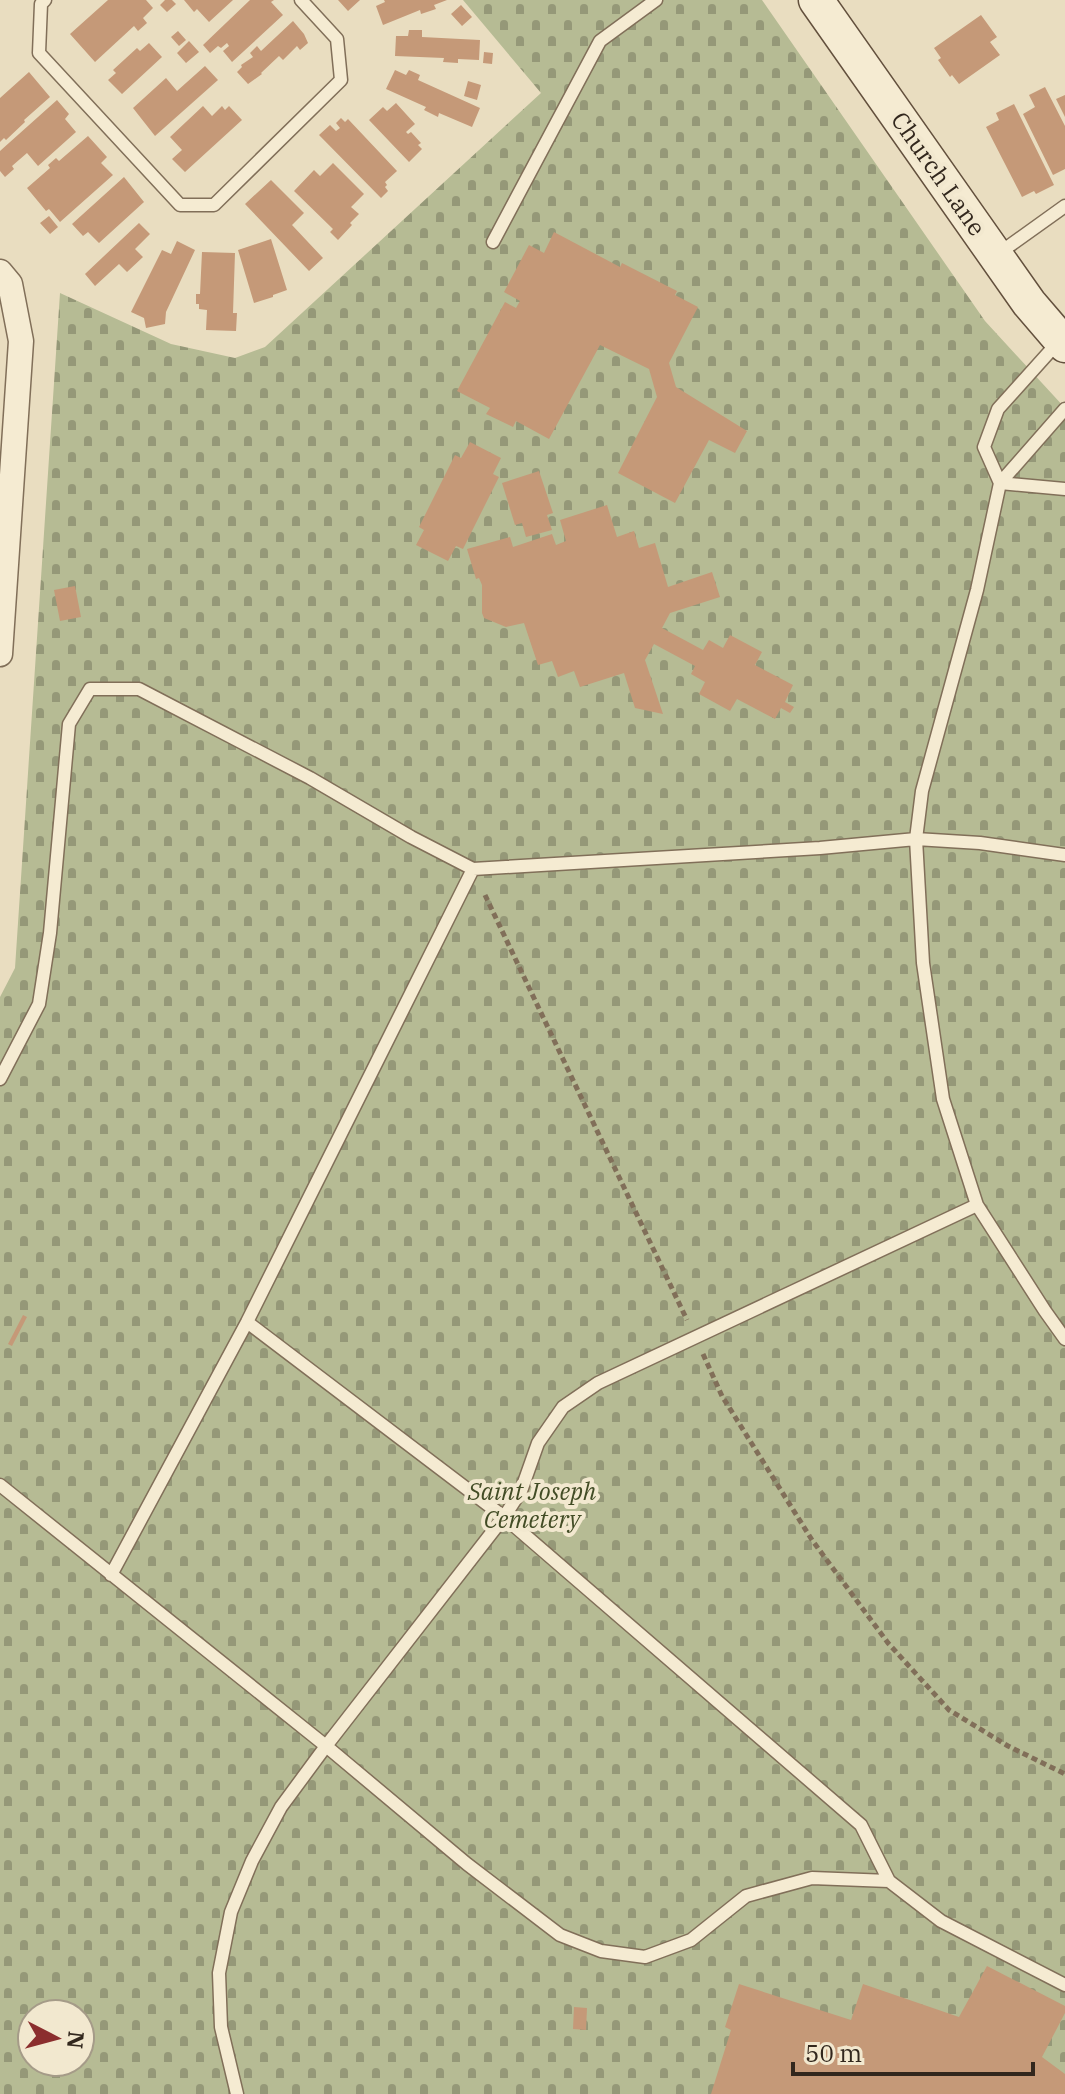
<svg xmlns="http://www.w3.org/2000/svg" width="1065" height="2094" viewBox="0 0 1065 2094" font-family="'IBM Plex Serif',serif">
<defs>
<pattern id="cemetery-stones" width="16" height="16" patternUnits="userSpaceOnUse" patternTransform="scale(2)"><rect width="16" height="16" fill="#b6bb94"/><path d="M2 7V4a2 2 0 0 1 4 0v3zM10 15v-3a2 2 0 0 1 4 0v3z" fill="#959878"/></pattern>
</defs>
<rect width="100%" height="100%" fill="#e9ddc0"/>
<!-- cemetery -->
<path fill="url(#cemetery-stones)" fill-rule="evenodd" d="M463,0H762L985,321L1065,408V2094H0V997L15,968L60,293L171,344L235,358L265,347L541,93ZM32,2014H80V2062H32Z"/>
<!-- building -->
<path fill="#c59978" d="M108,0H146L153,8L143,18L147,23L138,31L134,26L95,62L70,34Z
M165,0H172L176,4L167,12L160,5Z
M184,0H233L209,22L197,9L194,12Z
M250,0H274L271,2L283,15L232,62L223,51L229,46L227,43L221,48L218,46L210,53L203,45Z
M338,0H360L348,11Z
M384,0H447L434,5L436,9L421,14L420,10L383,25L376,6L385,2Z
M461,5L472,17L462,26L451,14Z
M981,15L997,37L990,42L1000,55L959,84L952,75L950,77L938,60L941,58L934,48Z
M293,21L304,34L308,43L300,50L297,46L283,60L279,56L261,73L262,74L248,84L237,72L242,67L241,65L253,57L250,53L257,46L261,51Z
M409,30H422V37L480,40L479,60L458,59V63L443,62L444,58L395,56L396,36H408Z
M178,31L186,40L179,46L171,37Z
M189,41L199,52L186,63L177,53Z
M149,43L162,57L122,94L108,80L116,73L113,70L137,48L140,51Z
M484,52L493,53L492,64L483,63Z
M205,66L218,80L155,136L133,108L166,78L177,91Z
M395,70L406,75L409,70L420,75L418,80L480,108L472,127L439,113L438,117L424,110L426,107L386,89Z
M29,72L50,97L24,120L25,122L6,140L4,138L0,142V98Z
M468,81L481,85L477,100L464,96Z
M1045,87L1065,126V169L1053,175L1023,114L1035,107L1029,95Z
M1065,95V117L1056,99Z
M57,100L69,114L65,119L76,132L38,166L27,153L12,166L14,169L5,177L0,171V151Z
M396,103L415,124L406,132L408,134L411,132L421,143L418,145L422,149L409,162L369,120L383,107L387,111Z
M1014,104L1054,185L1036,194L1034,191L1022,197L986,127L999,120L996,113Z
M203,106L212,116L222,106L225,110L229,106L242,120L185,172L172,159L182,150L170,137Z
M341,118L345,122L348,119L397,171L385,182L387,185L385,187L388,191L381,198L319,135L330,125L336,131L340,128L336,123Z
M88,136L107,157L101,163L113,175L60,222L49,209L46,211L27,188L50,168L48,165L56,158L59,161Z
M333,163L364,194L351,207L359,214L350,223L352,225L338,240L330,232L333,229L294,191L314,170L320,176Z
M124,177L144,202L99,243L88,232L83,236L72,224Z
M271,180L304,213L292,225L323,258L309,271L245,204Z
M49,216L58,227L50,234L40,223Z
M139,223L150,234L135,249L143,257L127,272L119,264L95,286L85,274Z
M554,232L620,267L622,263L677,291L675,295L698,307L669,363L676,387L747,431L735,453L709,440L675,503L618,473L657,397L649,369L600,345L549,439L516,421L513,427L486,414L490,408L457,391L505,302L516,308L520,301L504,292L529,245L544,253Z
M271,239L287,290L273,295V297L254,303L238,250Z
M177,241L195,250L166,312L165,324L146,328L144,318L131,312L162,250L171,254Z
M202,252L235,253L233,313H237L236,331L206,330L207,310L199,309V304H196V294H200Z
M470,442L501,458L493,474L499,477L463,549L456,546L448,561L416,545L424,530L419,527L455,455L461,458Z
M539,471L553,513L547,515L552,530L526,537L522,523L515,525L502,483Z
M607,505L617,537L634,531L639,548L655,543L668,587L712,572L720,597L670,613L662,628L703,650L709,640L723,648L730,635L762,652L755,665L793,685L785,702L794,707L790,713L781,708L775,719L737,699L730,711L699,694L705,682L691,674L695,666L654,644L645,660L663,714L635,708L624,673L580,687L574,671L558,677L552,661L538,665L524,623L506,627L484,618L482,613V585L479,578L476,579L467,549L510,537L513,547L552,534L556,545L566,541L560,520Z
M75,586L81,617L60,621L54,590Z
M23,1315L27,1317L12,1346L8,1344Z
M987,1966L1065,2006V2013L1042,2057L1065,2074V2094H711L731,2030L725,2027L739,1984L851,2020L863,1984L959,2017Z
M574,2007L587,2008L586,2030L573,2029Z"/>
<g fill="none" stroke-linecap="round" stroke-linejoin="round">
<defs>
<path id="lane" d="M45,0L41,4L39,53L180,205H214L341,80L337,39L301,0
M493,242L600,41L656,0
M998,254L1065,206
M1000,483L984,447L998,409L1060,340
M1000,483L1065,489
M1065,855L980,843L916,839L923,963L943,1099L977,1205L1045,1311L1065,1339
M0,1079L39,1004L50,933L69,724L90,689H139L310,778L411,837L473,869L820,848L916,839L922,791L977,590L1000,483L1065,409
M247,1322L504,1517L861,1825L889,1881L941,1921L1065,1985
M0,1485L326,1746L467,1864L560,1935L601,1951L645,1957L691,1940L746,1896L812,1878L889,1881
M111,1575L247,1322L473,869
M237,2094L221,2027L219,1973L231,1912L252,1861L281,1807L326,1746L504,1517L521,1491L538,1443L563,1407L598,1383L977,1205"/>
<path id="street" d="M0,272L10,284L21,341L0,654"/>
<path id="secondary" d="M816,0L1029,303L1065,345"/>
</defs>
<!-- lane casing -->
<use href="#lane" stroke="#816f59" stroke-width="15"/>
<!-- street casing -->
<use href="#street" stroke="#816f59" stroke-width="27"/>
<!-- secondary casing -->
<use href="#secondary" stroke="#63503d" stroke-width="37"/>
<!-- path -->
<path stroke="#816f59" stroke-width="5" stroke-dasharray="6 4" stroke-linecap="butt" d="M485,895L687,1320
M703,1354L722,1396L812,1540L888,1643L949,1710L1008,1746L1065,1774"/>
<!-- lane -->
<use href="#lane" stroke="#f5ebd2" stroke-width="12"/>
<!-- street -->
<use href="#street" stroke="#f5ebd2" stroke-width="24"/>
<!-- secondary -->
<use href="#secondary" stroke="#f5ebd2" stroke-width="34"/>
</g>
<g text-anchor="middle" stroke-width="8" stroke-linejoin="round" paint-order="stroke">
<!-- street labels -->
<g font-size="24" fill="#32271d" stroke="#f2e8cf">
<text transform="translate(938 174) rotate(55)" y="8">Church Lane</text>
</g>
<!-- park labels -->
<g font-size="24" font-style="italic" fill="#424c25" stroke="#f2e8cf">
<text x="532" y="1500">Saint Joseph<tspan x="532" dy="28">Cemetery</tspan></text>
</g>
</g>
<!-- north arrow -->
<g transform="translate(56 2038) rotate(96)"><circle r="38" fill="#f2e8cf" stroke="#a59b88" stroke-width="2"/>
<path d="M0-6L14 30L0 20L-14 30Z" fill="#8b2e2e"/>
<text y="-12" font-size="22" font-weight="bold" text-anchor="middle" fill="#32271d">N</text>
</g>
<!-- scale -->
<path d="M793 2062v12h240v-12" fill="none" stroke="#32271d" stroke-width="4"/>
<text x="805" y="2062" font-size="24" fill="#32271d" stroke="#f2e8cf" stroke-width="6" paint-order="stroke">50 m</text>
</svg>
